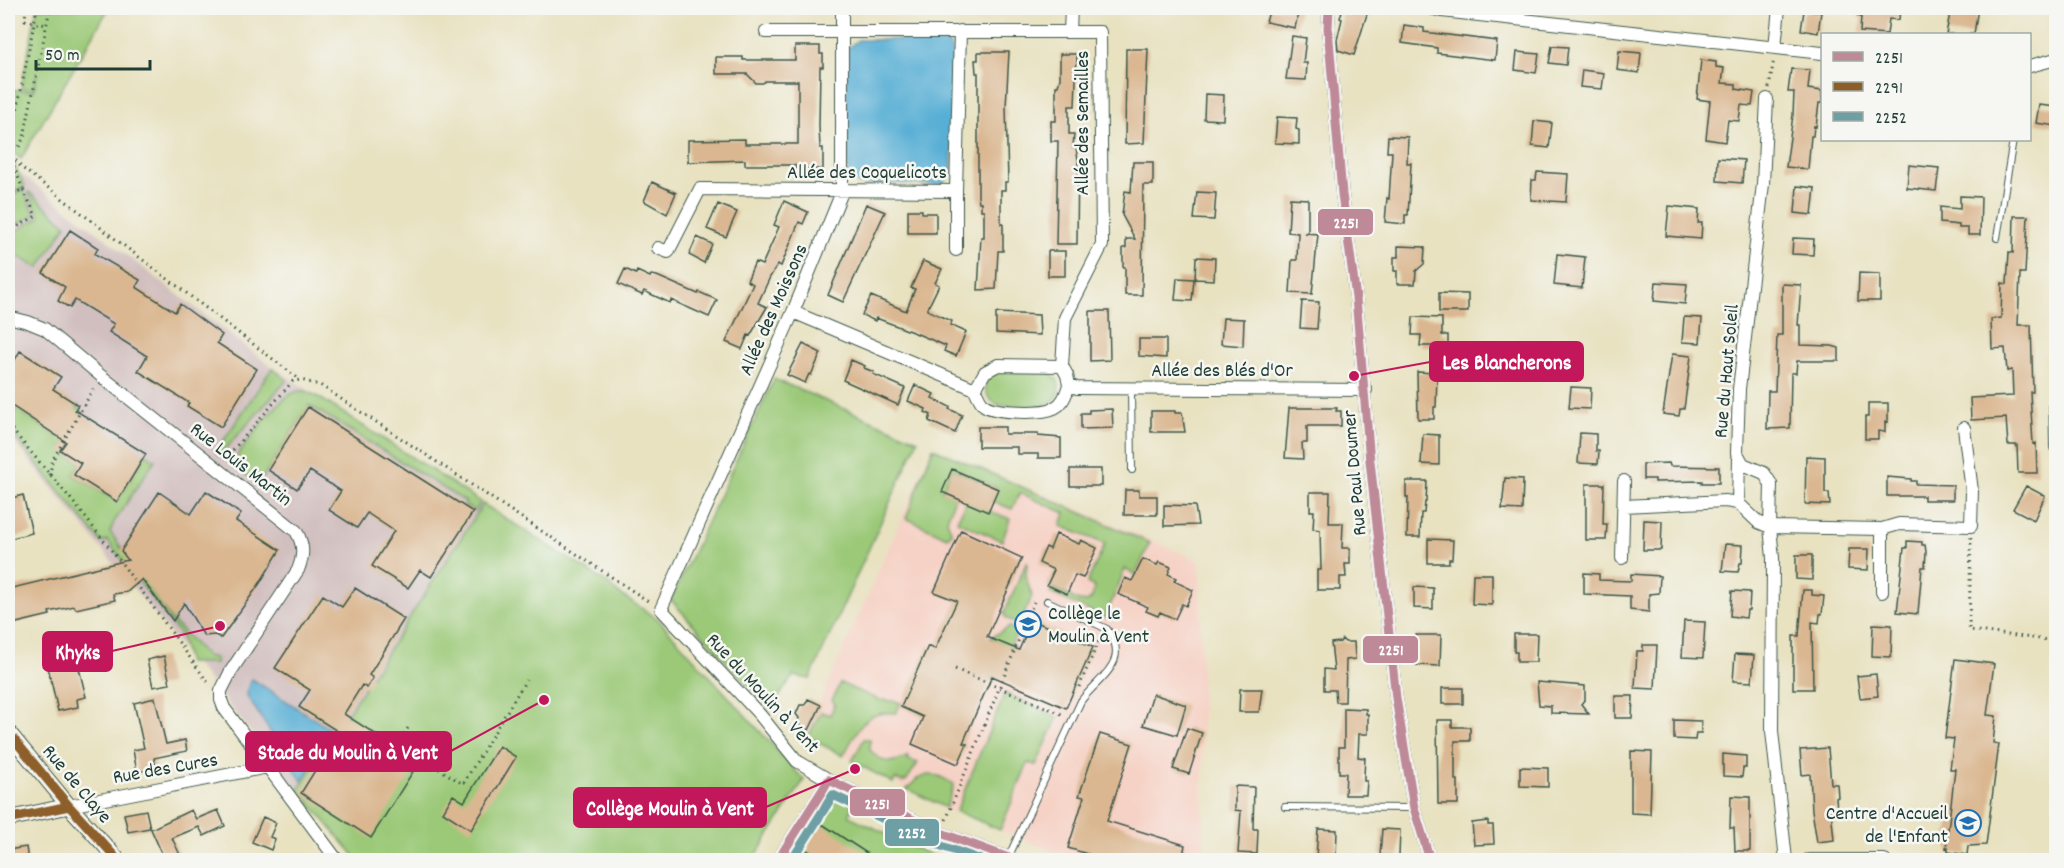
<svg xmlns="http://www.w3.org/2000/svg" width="2064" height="868" viewBox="0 0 2064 868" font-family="Dekko,sans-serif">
<rect width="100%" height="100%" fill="#f6f6f2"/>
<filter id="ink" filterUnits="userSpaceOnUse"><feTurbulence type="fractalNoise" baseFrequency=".0167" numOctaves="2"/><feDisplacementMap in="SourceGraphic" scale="12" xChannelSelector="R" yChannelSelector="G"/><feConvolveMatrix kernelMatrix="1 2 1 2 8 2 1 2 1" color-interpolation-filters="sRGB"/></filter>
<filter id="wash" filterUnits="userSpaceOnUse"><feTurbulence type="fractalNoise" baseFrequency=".008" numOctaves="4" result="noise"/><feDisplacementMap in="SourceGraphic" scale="24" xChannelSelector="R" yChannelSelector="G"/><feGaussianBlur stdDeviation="1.35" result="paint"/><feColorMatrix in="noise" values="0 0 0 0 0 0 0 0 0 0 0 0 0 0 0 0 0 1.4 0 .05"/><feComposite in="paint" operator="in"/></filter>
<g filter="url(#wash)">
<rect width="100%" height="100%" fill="#e8e2c1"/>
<!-- built -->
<path fill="#f6d1c5" d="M933,448L1200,561L1204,860H1085L1048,850L956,811H949L805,736Z"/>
<!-- industrial -->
<path fill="#d1bfbf" d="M21,174L271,366L483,504L298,790L8,434V181Z"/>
<!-- green -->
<path fill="#9bc978" stroke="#5d8356" stroke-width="1.5" d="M37,8H109L21,159L8,148V103L13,90L34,91L37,73L33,89L21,88Z
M8,152L25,186L8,195Z
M23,189L35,215L8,229V197Z
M28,191L66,225L39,268L16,255H8C7,231 22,228 40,217Z
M272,368L287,380L219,456L216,452Z
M1010,370L1049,371L1058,381C1066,415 1019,405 998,405C988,400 984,392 986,381L995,372Z
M774,379L918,440L810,679L793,676L770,710L671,600Z
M298,391H306L320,398L481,502L475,511L464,505L466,502L309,405L261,481L254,476L251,479L232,465L234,460C249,441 276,398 298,391Z
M9,404L58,437L78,405L82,414L61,450L81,463L74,475L117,502L146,454L155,460L114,522L110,532L171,619L206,656L216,658L215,663H188L181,636L107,540L102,543L8,428Z
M933,448L1150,543L1135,575L1125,569L1105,618L1050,593L1053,588L1079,601L1087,602L1092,598L1094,587L1087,583L1105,544L1061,526L1065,513L1020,493L1012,509L992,501L997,488L952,469L942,491L955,497L947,520L952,533L947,537L906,518Z
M966,502L1010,519L1002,541L957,521Z
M483,504L609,584L618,593L658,619L804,780L753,860H358L298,790Z
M1027,561L1026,578L1032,596L1021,621L1016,623L1006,618L1004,613Z
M1009,627L1016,629L1017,632L997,677L993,680L977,673L1002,644L990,638Z
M840,683L879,700L894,701L901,703L896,713C862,710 858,731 843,756L808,737L821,712L830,715L835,703L832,701Z
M1005,693L1058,717L1036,765L1028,763L1000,830L956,811Z
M864,739H870V750C884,765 891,764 909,756L908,760L918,763L906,781L904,780L903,782L895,779L893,783L852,761Z
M928,775L939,776L954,784L946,808L907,789L917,779Z
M836,797L854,804L849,816L941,860H795Z"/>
<!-- water -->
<path fill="#59afd5" stroke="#3c7684" stroke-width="1.5" d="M940,39L949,44L953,53L952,174L941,185L893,183L859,185L848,175L846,49L858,40Z
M252,679L333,731L302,781L247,696L248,687Z"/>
<g id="blocks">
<!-- building -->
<path fill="#dab791" d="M1270,8L1299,9L1295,28L1266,22Z
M1343,8H1369L1354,55L1338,50L1337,40L1342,19L1340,18Z
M1858,8H1900L1899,20L1889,19L1887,34L1860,32L1861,17L1858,16Z
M1951,8H1978L1974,34H1946Z
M1804,11L1821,12L1818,33L1801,30Z
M1404,25L1424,28V32L1497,41L1495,60L1437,53V48L1402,43Z
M1292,36L1306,38L1303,63H1307L1306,80L1286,79Z
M795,46H820V54H823V67H820L819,126L820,148H823V169H795V165H745V160L688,162V140L745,139V144H798V81H765L763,83H756L747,74H716V57H743V60H795Z
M1552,46L1568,47L1566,65L1549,63Z
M1126,49H1148L1144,143L1125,144Z
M1619,51L1641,53L1639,73L1617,70Z
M978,52H1009L1006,107L1008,182H1005V190H1001V224H1003V251H998L996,289L978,290L981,237H984V210H981V202H979L978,197V73H976L975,60H978Z
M1517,52L1539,54L1536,73L1515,70Z
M1060,54H1077L1075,106H1069V134H1074L1073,148H1076L1078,160L1077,244H1056L1058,141H1051V121H1056V86H1058L1060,79Z
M1701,60L1716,62V67L1724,68L1722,83L1736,84V89L1754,92L1752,106L1741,105L1739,121L1728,120L1725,142L1706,139L1710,101L1697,99Z
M1791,69L1810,70L1808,89L1822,91V103H1819L1816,127L1814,126L1813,136H1811L1808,169L1786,167L1793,115L1794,92H1788Z
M1582,70L1604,73L1602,89L1580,87Z
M1205,94L1224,95L1223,120L1204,119Z
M2039,105L2056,107V126L2036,123Z
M1277,117L1297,118L1296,129L1299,130V144L1275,143Z
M1534,121L1552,123L1549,148L1532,146Z
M1388,136L1408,137L1407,163H1411L1409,200L1408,215H1405V224L1385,222L1387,198L1389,199L1392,152H1387Z
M1718,158L1744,160L1742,183L1717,181Z
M1133,162H1153V185H1143L1142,295H1125V267H1123V248H1126V239H1135L1122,215L1125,191L1131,192Z
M1909,165L1939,168L1936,191L1907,188Z
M1537,172L1568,174L1566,202L1531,200L1532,180H1536Z
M652,182L676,193L667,214L644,201Z
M1797,186L1815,188L1812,215L1795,213Z
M1197,192L1216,193L1214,220L1194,219Z
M1960,196L1981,197L1980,235H1968V228H1959V225L1940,223V207L1960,209Z
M1290,198L1308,199V233H1304L1318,234L1312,294L1290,293L1292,260H1297L1298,233L1288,232Z
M784,201L808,212L803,224L799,222L781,266L778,264L770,277L758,303L767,307L750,336L748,335L742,349L726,342L753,284L747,281L755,262L762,265L779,227L774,225Z
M718,204L737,212L726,237L707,229Z
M866,204L885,212L843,302L828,295Z
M1669,206L1699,209L1698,223H1702L1701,239L1666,236Z
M908,210H922V213H936V233H908Z
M2014,216H2028L2025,273H2020L2018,325H2031L2033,392H2030L2033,444L2036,443L2037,473H2018L2017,445H2008L2006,418L1971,420L1970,398L2013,396L2012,370L2007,371L2005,348L1992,349L1991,319L2001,318L2002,283L2007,284L2009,252L2013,253Z
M70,230L98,248L95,254L140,280L136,287L175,312L180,304L222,335L217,343L257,369L221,427L187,406L189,403L138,371L147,356L109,332L114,324L75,300L70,308L58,301L65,287L43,273Z
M697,237L712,244L704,263L689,255Z
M1793,238L1814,239L1813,255L1792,254Z
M1398,246L1425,247L1424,264L1416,271L1415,284H1397V271H1394V257H1398Z
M1048,251H1065V276H1048Z
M1557,254L1585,257L1582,288L1554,285Z
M1196,257L1215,258L1214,280L1195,279Z
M923,261L942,269L935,283L939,285L927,310L952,321L950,325L966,332L956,356L944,351L946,346L920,335L884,321L876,318L875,321L862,315L871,296L906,311L915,289L911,288Z
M625,269L636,274L637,271L650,277L651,275L657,276L698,294L699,292L717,300L709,317L671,300L670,303L644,291L642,295L618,284Z
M1859,273L1880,274V301H1858Z
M1177,278L1194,279L1192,301L1175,300Z
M1656,282L1687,284L1685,304L1654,301Z
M1782,284L1801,285L1798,325H1800V345L1832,346L1839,348V361H1797L1796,373H1791L1790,428L1767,429L1768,391H1775L1777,335H1782Z
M1439,293L1468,294V312H1439Z
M1302,301L1319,302L1317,329L1300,328Z
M1090,311H1109L1110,360L1090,361Z
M996,313L1039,315L1040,335L996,333Z
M1413,317L1442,318V335H1448V346H1420L1421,335H1412Z
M1684,317L1702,318L1700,343L1682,342Z
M1223,318L1244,319L1243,346L1221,344Z
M1139,339H1166V358L1139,356Z
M1533,341L1552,343L1549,367L1530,365Z
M803,344L821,353L811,375L809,374L805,383L787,375Z
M20,351L61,377L53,389L78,405L75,410L146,454L117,502L74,475L81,463L60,450L66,442L9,404L12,399L8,395V355L15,360Z
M1672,354L1691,356L1684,409H1680L1679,416L1663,414Z
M851,360L865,366L864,368L874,372L873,374L905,388L898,405L843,380Z
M1417,372L1437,373L1436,407H1434V419H1418Z
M915,385L934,394L932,398L950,407L949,409L962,415L955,433L929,421L931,415L925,412L926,409L908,401Z
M1571,387L1591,388L1590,409L1569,408Z
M1868,403H1888V422L1885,421V432L1878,431V439H1865V417H1868Z
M308,407L473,512L431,577L420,570L408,588L372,566L394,531L367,513L357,528L329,510L341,491L310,471L297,489L268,470Z
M1289,408H1337L1336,411H1341V426H1307V443H1302L1303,459L1285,458Z
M1112,409L1113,428L1081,429V413H1089V410Z
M1151,411H1175V413H1182L1185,432H1151Z
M978,427H1005V434H1038V436L1061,438V458H1038V454H1017V447H978Z
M1580,433L1596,434V451H1599L1598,464L1578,463Z
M1423,434L1439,435V465L1421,464Z
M1806,456L1825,457V493H1829L1830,505L1805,504Z
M1669,463L1670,466L1719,467V483H1702V481L1655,482V479H1643V464Z
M952,469L998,489L988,512L942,492Z
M1070,469H1101V486H1070Z
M1887,477L1911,479V481H1916V484L1953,485V500H1924V496H1887Z
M1505,478L1523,479L1522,510L1502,509Z
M1406,481H1427L1426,502H1425L1424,513H1421L1420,537H1407L1408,497H1406Z
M1586,484H1604L1603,524H1607L1606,540H1586Z
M2026,486L2045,496L2034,520L2013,509Z
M1125,490H1139V496H1157V515H1124Z
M206,491L241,514L236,521L280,550L260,583L221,638L215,635L204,636L184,603L173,621L142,579L127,592L113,594L115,600L76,609L74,606L49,612L50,615L12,624L10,619H8V589L128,560L121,551L159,492L191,514Z
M1310,492H1330L1329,523H1343L1342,548H1350V564H1345L1346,577H1340V590H1317V570H1321L1320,530L1313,529L1314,511H1310Z
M23,495L32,533L8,539V499Z
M1164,505L1195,506L1198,525L1164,526Z
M1644,520L1662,521L1661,550H1643Z
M961,530L1022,558L987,637L1019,650L1032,620L1093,647L1066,708L992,676L963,743L967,744L958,764L912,744L923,717L901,707L928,646L935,649L957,601L934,592Z
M1056,534L1079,544L1081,540L1097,548L1083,578L1075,575L1067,594L1047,585L1054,570L1039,563L1046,547L1050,549Z
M1428,539L1453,540L1452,559H1449V563H1428Z
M1907,541L1922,542V545H1925L1926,552L1925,567H1922L1918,614L1897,612L1904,548H1907Z
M1725,544L1743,545L1742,563H1740L1738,572L1722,571Z
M1849,549H1869L1868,570L1848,569Z
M1796,555H1812V580L1796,579Z
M1143,559L1157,565L1159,562L1171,567L1168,574L1176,578L1174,581L1193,590L1186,606L1182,604L1175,619L1160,612L1158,616L1146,611L1148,607L1118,594L1125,578L1132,581Z
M1584,573L1599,574V580L1631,581V574L1660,576L1659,593L1649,594V612L1630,610V596L1584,594Z
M1473,574H1492V605L1472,604Z
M1414,587L1433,588V609L1414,608Z
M355,588L404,619L369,675L373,678L367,688L362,685L344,714L419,762L371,838L301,793L339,732L299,707L310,690L275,668L323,595L342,607Z
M1803,590H1812V595L1824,596L1822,614H1820L1819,623L1812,622L1813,689H1793V636H1799Z
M1732,591L1750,592L1749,610H1747L1746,618L1730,616Z
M1684,621L1705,622L1703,658L1682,657Z
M1873,624L1892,625L1891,657L1872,656Z
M1514,634H1537L1536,662H1517V652H1514Z
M1416,635H1441L1440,666L1416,665Z
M1342,639L1345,642H1354L1355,659L1346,660L1345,702H1336L1335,690H1324V669L1334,670L1331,643L1340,642Z
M73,644L86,697L77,699L78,707L58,711L44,650Z
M1643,645H1657L1655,689L1635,688L1637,651H1643Z
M1735,654L1754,655L1752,682L1733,681Z
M164,656L170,684L153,687L147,660Z
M1955,659L1994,664L1987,715L1996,716L1993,743L1999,744L1986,845L1968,846L1967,855L1948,852V847L1946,848L1955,769H1950L1954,739L1945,738Z
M1876,674L1878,696L1860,698L1857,676Z
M1537,682L1585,686V699L1581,704L1589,714L1551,713V706L1539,705Z
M1442,688H1463V704H1442Z
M1240,689H1262L1259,712H1239Z
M1153,694L1186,705L1177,735L1143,725Z
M1615,696H1633L1632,718H1615Z
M155,698L166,744L185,740L187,751L154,758L156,769L137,772L133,750L144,748L134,703Z
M808,699L821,705L809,730L797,724L799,718L796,714L800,705H805Z
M1344,708L1366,709V714H1368V734H1359L1358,757L1365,758L1364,775V781H1367L1366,795H1345L1346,773H1339V747H1344Z
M1437,720H1452V727H1470V741H1455V780H1458V804H1438Z
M1674,720L1701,721V733H1696L1695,740L1674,739Z
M1187,728L1202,733L1189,774L1173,769Z
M1100,734L1132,744L1107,821L1185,845L1182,861H1110L1068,848L1084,797L1079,796Z
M499,746L516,757L471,830L443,812L453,795L464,802Z
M1828,748L1831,784H1837L1838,797L1836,798L1837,809H1831L1834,840L1817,842L1812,810L1810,774L1802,775L1800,750Z
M1631,751L1652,752L1650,814L1631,813Z
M1723,754L1746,756V768H1743L1742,777L1723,776Z
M1520,767L1548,768V787L1520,786Z
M1235,786L1254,787L1253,829H1258L1257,854L1238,853L1241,811L1235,810Z
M1731,796L1750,797V851H1735L1734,828H1730Z
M146,810L150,828L128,832L124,814Z
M191,810L196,819L218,810L225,826L204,836L199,827L172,838L183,861H170L168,857L164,858L151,829Z
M263,817L276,823L270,837L275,839L271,850L252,842Z
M1488,821V825H1493L1494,844L1474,845L1472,823Z
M822,824L879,861H824L805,849Z
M1318,829L1337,830L1336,859L1316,858Z
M1382,829L1400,830L1399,856L1380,855Z
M26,847L28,861H8V850Z"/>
</g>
</g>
<g filter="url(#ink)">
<use href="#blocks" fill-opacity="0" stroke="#3d5649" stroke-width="1.5"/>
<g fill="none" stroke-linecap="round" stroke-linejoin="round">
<defs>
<path id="service" d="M1997,238L2013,140
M1131,389L1132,470
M1285,807L1414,808
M1008,858L1081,701C1099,677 1132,662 1107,629L1047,601"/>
<path id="minor" d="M842,8V192L793,312L661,609L760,715L797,761L829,780L941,833L1014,860
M1329,8L1328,28L1342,194L1356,298L1370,461L1396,698L1414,808L1430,860
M1430,8L1442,11L1822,53
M766,32H1100L1102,245L1065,318L1062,366L1067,375L1069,385L1077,388L1366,390
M1070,32L1071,8
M1775,47L1779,8
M2030,66L2056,59
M1767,99L1763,184L1739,389L1737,453L1743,464L1764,473L1771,484L1770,527L1773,558L1772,731L1786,860
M956,191V250
M658,248L668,252L700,189L956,191L960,31
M793,312L975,389C977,394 980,401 984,405C995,413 1042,414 1054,408C1063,404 1066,394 1069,385
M8,317L28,322L45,329L101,376L296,531C304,545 304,555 298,570L231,671L221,691V700L224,708L337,860
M2056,381L2055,384L2056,447
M975,389L985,372L998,365L1062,366
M1739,459L1738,503L1758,522L1770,527L1882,529L1899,524L1971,526L1972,491L1964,428
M1624,506L1725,501L1738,503
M1622,558L1624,481
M1882,592V529
M69,806L268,767
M778,860L829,780
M1808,860H1884"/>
<path id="tertiary" d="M8,732L69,806L118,860
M8,819L69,806"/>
</defs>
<!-- service casing -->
<use href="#service" stroke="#3d5649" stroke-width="8"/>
<!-- minor casing -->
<use href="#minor" stroke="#3d5649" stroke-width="14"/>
<!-- tertiary casing -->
<use href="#tertiary" stroke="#3d5649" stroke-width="17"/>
<!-- path -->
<path stroke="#3d5649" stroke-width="3" stroke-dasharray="1.5 4.5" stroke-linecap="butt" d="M26,8L25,20L46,25
M1769,88L1774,59
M8,137L15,121L37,8
M8,151L21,167L299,379
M8,151L19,147L24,137L50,8
M9,155L23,189
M8,197L23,189L36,216L8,232
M8,238L13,230
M8,425L70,498L120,561L209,684
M225,459L293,381L301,380L320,385L651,603
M50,475L52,461L94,388
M1971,537L1969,630L2056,641
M955,669L1064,715
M1079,687L1100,638
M408,728L398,743L463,784L526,680
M946,820L1034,602
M818,860L820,858"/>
<!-- service -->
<use href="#service" stroke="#fff" stroke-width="6"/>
<!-- minor -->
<use href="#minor" stroke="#fff" stroke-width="12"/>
<!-- tertiary -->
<use href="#tertiary" stroke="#fff" stroke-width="15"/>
<defs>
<path id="bus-1" d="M1329,8L1328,28L1342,194L1356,298L1370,461L1396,698L1414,808L1430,860
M778,860L829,780L941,833L1014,860"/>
<path id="bus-2" d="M8,732L69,806L118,860
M8,819L69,806"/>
<path id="bus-3" d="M792,860L833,795L936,844L981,860"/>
</defs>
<!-- bus-1 casing -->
<use href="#bus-1" stroke="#f6f6f2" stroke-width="14"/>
<!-- bus-2 casing -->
<use href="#bus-2" stroke="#f6f6f2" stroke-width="14"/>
<!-- bus-3 casing -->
<use href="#bus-3" stroke="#f6f6f2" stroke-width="14"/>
<!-- bus-1 -->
<use href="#bus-1" stroke="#be8a98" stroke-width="9"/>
<!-- bus-2 -->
<use href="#bus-2" stroke="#8d5e2a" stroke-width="9"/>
<!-- bus-3 -->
<use href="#bus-3" stroke="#6e9fa5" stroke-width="9"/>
</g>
</g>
<!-- icons -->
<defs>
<symbol id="school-ring" viewBox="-11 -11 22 22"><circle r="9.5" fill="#f6f6f2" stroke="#1f6fb2" stroke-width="1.5"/><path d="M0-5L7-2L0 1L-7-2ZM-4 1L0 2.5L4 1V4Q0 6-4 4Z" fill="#1f6fb2"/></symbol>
</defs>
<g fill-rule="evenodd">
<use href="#school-ring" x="1013" y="609" width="30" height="30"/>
<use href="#school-ring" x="1953" y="808" width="30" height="30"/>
</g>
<g text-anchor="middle" stroke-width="5" stroke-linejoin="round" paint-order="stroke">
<!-- street labels -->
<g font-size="20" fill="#1f3d34" stroke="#f6f6f2">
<text transform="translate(1081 123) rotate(-90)" y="7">Allée des Semailles</text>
<text x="867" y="178">Allée des Coquelicots</text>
<text transform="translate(772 309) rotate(-66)" y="7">Allée des Moissons</text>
<text x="1222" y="376">Allée des Blés d'Or</text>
<text transform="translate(1725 371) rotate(-85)" y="7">Rue du Haut Soleil</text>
<text transform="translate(242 463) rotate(38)" y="7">Rue Louis Martin</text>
<text transform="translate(1353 473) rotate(-95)" y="7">Rue Paul Doumer</text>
<text transform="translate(764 692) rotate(47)" y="7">Rue du Moulin à Vent</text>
<text transform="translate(165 767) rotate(-10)" y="7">Rue des Cures</text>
<text transform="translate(78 783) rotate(50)" y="7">Rue de Claye</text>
</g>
<!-- poi labels -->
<g font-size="20" fill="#1f3d34" stroke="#f6f6f2" text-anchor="start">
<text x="1048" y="619">Collège le<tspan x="1048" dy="23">Moulin à Vent</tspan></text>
<text x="1948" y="819" text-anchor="end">Centre d'Accueil<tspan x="1948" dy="23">de l'Enfant</tspan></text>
</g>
</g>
<!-- callouts -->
<path fill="none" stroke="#c2185b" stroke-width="2" d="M1354 376L1430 362M220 626L112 651M544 700L451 751M855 769L766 807"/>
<g fill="#c2185b" stroke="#f6f6f2" stroke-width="2">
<circle cx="1354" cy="376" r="6"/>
<circle cx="220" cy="626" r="6"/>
<circle cx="544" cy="700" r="6"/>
<circle cx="855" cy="769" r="6"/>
</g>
<g fill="#c2185b" stroke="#c2185b" stroke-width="2">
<rect x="1430" y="342" width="153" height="39" rx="6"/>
<rect x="43" y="632" width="69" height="39" rx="6"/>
<rect x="246" y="732" width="205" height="39" rx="6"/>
<rect x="574" y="788" width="192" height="39" rx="6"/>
</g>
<g font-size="21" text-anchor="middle" font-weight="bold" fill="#fff">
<text x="1507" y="369">Les Blancherons</text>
<text x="78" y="659">Khyks</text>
<text x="348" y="759">Stade du Moulin à Vent</text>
<text x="670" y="815">Collège Moulin à Vent</text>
</g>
<g stroke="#f6f6f2" stroke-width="2">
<rect x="1317" y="208" width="57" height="28" rx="6" fill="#be8a98"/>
<rect x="1362" y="635" width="57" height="29" rx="6" fill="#be8a98"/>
<rect x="849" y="788" width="57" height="29" rx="6" fill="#be8a98"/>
<rect x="884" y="818" width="56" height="29" rx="6" fill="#6e9fa5"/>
</g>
<g font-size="16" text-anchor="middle" font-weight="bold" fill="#fff">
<text x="1346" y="228">2251</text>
<text x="1391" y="655">2251</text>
<text x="877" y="809">2251</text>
<text x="912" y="838">2252</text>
</g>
<!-- margin -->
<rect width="2064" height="868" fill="none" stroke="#f6f6f2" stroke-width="30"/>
<!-- legend -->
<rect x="1821" y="33" width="210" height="108" fill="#f6f6f2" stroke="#a0aca6" stroke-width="1.5"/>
<rect x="1833" y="52" width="30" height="9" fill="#be8a98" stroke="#a0aca6" stroke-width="1.5"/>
<text x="1875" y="63" font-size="18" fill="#1f3d34">2251</text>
<rect x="1833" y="82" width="30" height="9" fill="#8d5e2a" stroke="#a0aca6" stroke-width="1.5"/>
<text x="1875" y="93" font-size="18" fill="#1f3d34">2291</text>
<rect x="1833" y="112" width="30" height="9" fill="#6e9fa5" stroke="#a0aca6" stroke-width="1.5"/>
<text x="1875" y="123" font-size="18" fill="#1f3d34">2252</text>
<!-- scale -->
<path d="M36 60v9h114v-9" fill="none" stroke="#1f3d34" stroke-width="3"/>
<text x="45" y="60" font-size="18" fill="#1f3d34" stroke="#f6f6f2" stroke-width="4.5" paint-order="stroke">50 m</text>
</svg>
